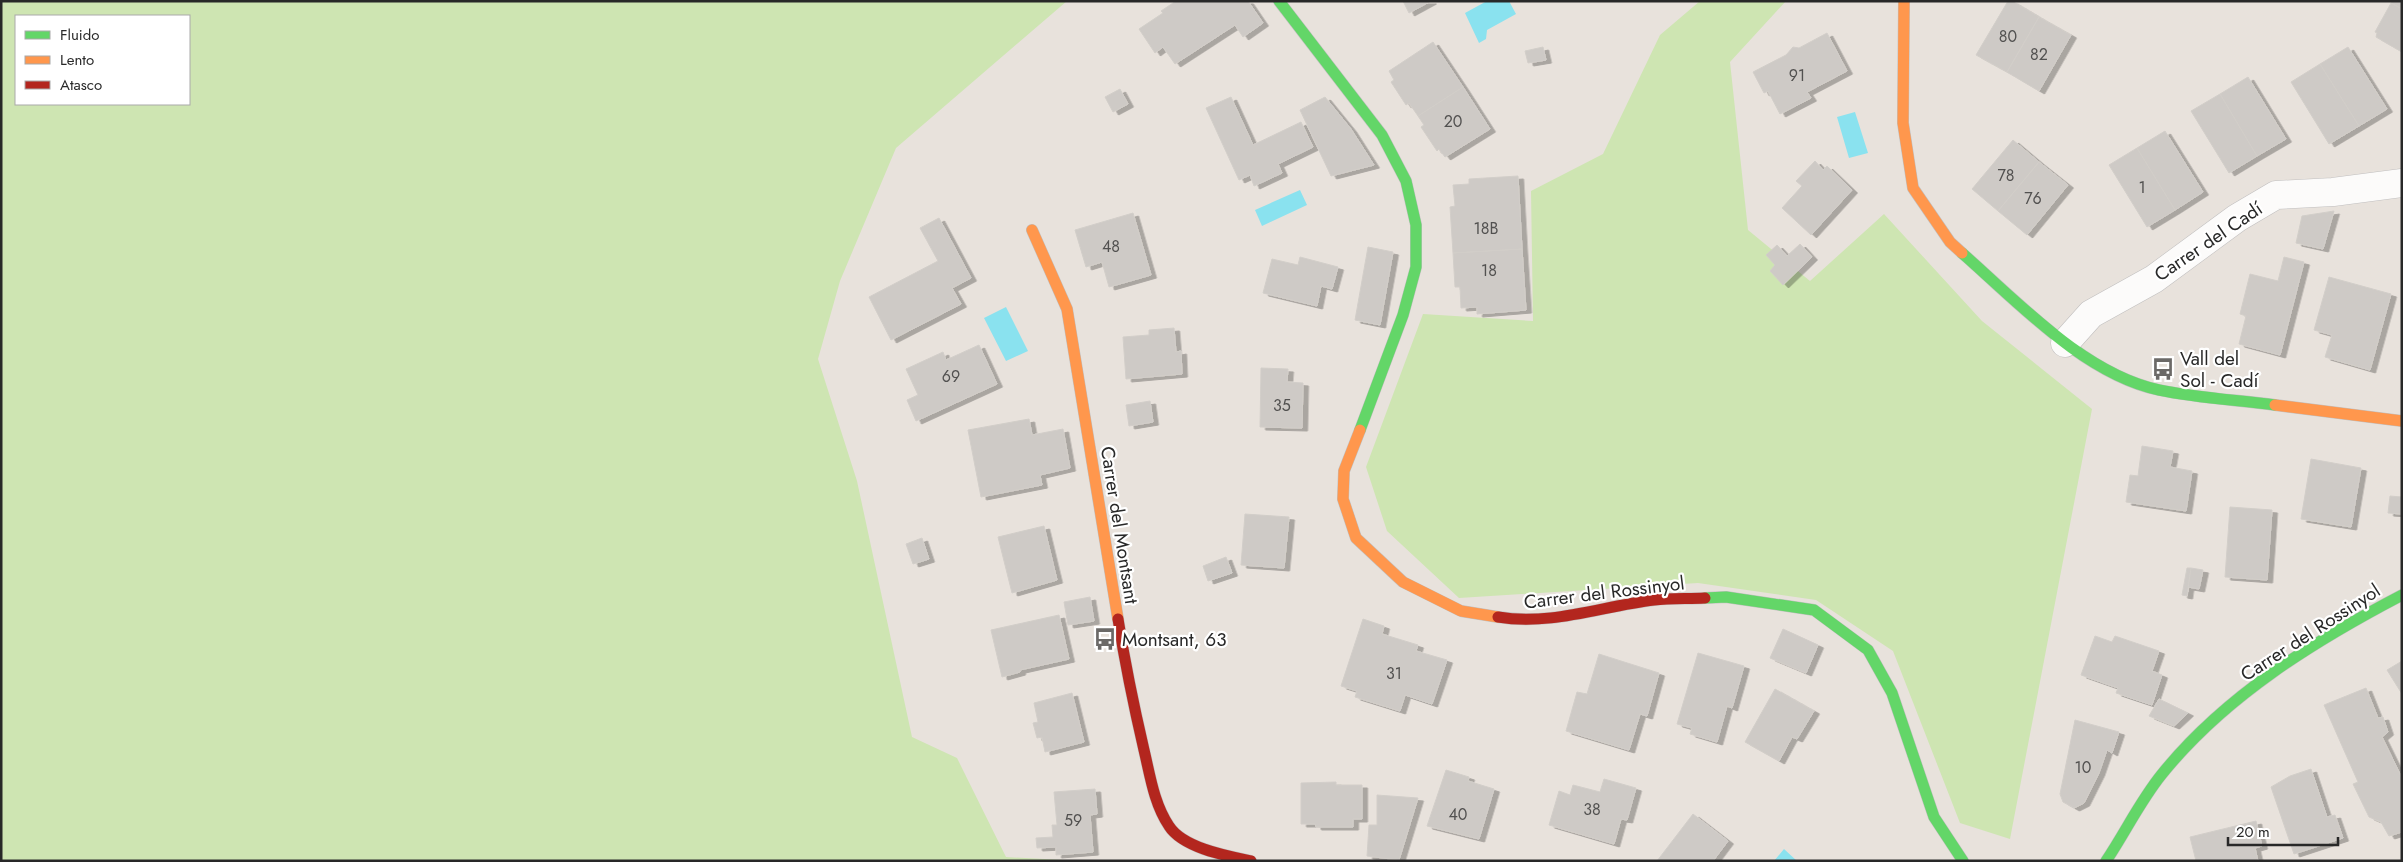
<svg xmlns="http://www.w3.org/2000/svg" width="2403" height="862" viewBox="0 0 2403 862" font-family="Jost,sans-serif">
<defs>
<filter id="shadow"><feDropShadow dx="5.5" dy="3" stdDeviation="0" flood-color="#0004"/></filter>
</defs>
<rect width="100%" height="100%" fill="#e8e2dc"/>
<!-- green -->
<path fill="#cee5b2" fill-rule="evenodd" d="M1,1H1067L896,148L840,281L818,359L857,481L912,737L957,758L1006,857L1082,861H1ZM16,16H189V104H16Z
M1700,1H1786L1730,62L1748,230L1810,281L1884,214L1982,321L2092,409L2010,839L1960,823L1893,651L1816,600L1698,583L1459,598L1387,531L1366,467L1423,314L1533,321L1531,191L1603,154L1660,35Z"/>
<!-- water -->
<path fill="#8ae2ef" d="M1487,1H1509L1516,14L1487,30L1486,39L1479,43L1465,13Z
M1855,112L1868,153L1849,158L1837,117Z
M1300,190L1307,205L1262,226L1255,210Z
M1006,307L1028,351L1006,361L984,318Z
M1784,849L1797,861H1774Z"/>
<!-- building -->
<path fill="#cecac6" stroke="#d2cec9" filter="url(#shadow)" d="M1176,1H1248L1263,23L1243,37L1235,25L1175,64L1163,47L1155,53L1139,29L1163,13L1161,11Z
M1403,1H1431L1409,13Z
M2008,1H2012L2039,17L2007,72L1976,55Z
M2392,1H2402V9L2391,3Z
M2391,3L2402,9V52L2376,37L2377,33L2375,32Z
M2039,17L2071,35L2039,91L2007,72Z
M1827,33L1847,71L1807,92L1811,98L1780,114L1768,91L1764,93L1753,72L1786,55L1793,47L1799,48Z
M1433,42L1463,87L1418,116L1409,103L1406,105L1391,82L1394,80L1389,71Z
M1543,47L1546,60L1528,63L1525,51Z
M2348,47L2387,109L2359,126L2320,64Z
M2320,64L2359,126L2329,144L2291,82Z
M2248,77L2286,139L2257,156L2220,94Z
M1463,87L1490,129L1445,157L1439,149L1437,151L1421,127L1424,125L1418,116Z
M1120,89L1128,104L1113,112L1105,97Z
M2220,94L2257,156L2229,173L2191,111Z
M1231,97L1253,145L1301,122L1313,147L1278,164L1282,173L1254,186L1250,175L1239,180L1206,108Z
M1325,97L1351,129L1374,165L1331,176L1300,110Z
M2165,131L2203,192L2175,210L2137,148Z
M2013,140L2039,162L1998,211L1972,189Z
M2137,148L2175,210L2147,227L2109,165Z
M1815,161L1823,170L1827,166L1852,190L1811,235L1782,208L1802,186L1796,181Z
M2039,162L2068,185L2027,235L1998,211Z
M1518,176L1522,249L1453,253L1450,207L1455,206L1453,185L1469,184V179Z
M2334,211L2323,249L2296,243L2302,216Z
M1133,213L1151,275L1109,287L1102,262L1086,267L1075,230Z
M939,218L971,278L952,288L961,304L891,340L869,297L938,261L920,228Z
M1800,244L1812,257L1783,285L1770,271L1775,265L1766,255L1777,245L1787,256Z
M1368,247L1393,252L1380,325L1355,320Z
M1522,249L1526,310L1477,314V307L1461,308L1460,287H1455L1453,253Z
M1300,257L1338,267L1332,289L1321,286L1317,306L1263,293L1272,259L1298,265Z
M2284,257L2304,262L2280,355L2239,344L2246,316L2240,314L2250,274L2278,281Z
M2329,277L2391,294L2370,370L2325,357L2332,335L2314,330Z
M1174,328L1176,352L1181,351L1182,374L1126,379L1123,337L1149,335V330Z
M979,345L997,384L916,421L907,400L918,395L906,369L943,352L946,360Z
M1261,368L1288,369L1287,382L1303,383L1302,428L1260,427Z
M1150,401L1153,422L1129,426L1126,405Z
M1029,419L1032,435L1063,429L1070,468L1040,475L1042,485L981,497L968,430Z
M2142,446L2173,451L2170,467L2192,471L2186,511L2126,502L2130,475L2138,476Z
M2311,459L2361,468L2351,527L2301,519Z
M2390,496L2402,497V514L2388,513Z
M2230,507L2272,510L2267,580L2225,577Z
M1245,514L1289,517L1284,568L1241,565Z
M1044,526L1057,580L1012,593L998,537Z
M922,538L929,559L913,564L906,544Z
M1226,557L1232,573L1208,581L1203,566Z
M2187,568H2191L2187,596L2182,595Z
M2191,568L2203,570L2199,589L2188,587Z
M1090,597L1094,621L1068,625L1064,602Z
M1059,615L1069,659L1020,670V672L1002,677L991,630Z
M1363,619L1384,626L1382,634L1418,645L1416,651L1447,660L1432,704L1405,695L1400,711L1355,697L1357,691L1341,686Z
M1783,629L1818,645L1806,673L1770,658Z
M2095,636L2112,642L2115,636L2159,651L2152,671L2162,675L2152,705L2116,693L2118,688L2081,675Z
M1698,653L1744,666L1732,708L1727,706L1717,742L1690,734L1692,728L1677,724Z
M1599,654L1659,673L1647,716L1640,714L1629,750L1566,731L1577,692L1587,694Z
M2402,661V694L2387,670Z
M2366,688L2378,718L2383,717L2388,732L2382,737L2402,778V832L2389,836L2381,822L2369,817L2353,784L2358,782L2324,705Z
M1775,689L1814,711L1797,739L1792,737L1779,761L1745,742Z
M1072,693L1084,742L1045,752L1042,737L1037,738L1033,723L1038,722L1034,703Z
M2159,699L2188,713L2174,726L2149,716Z
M2075,720L2119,732L2112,753L2107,750L2099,773L2084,803L2074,808L2063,802L2060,794Z
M2311,769L2327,817L2335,815L2343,838L2294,854L2271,787L2290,776Z
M1446,770L1469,777L1468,781L1494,789L1479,839L1427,826Z
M1604,779L1636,788L1627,820L1621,819L1614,844L1549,825L1559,791L1570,795L1573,785L1600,792Z
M1336,782V785H1362V819H1353V827H1316L1315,824H1301V783Z
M1095,789L1097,814L1090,815L1093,852L1056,855V847L1037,848L1036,838L1053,837L1052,825H1057L1054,792Z
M1377,795L1418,798L1399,860L1367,856L1369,825H1377Z
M1693,814L1728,841L1713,861H1657Z
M2256,821L2262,846L2255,848L2258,861H2196L2190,837Z"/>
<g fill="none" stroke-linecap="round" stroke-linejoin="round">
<defs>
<path id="street" d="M2065,343L2091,314L2154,279L2237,218L2276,195L2333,192L2402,183"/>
<path id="fast" d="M1279,1L1382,135L1406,181L1416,225V267L1403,315L1360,430
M1962,253C2018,302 2084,374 2159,390C2197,398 2237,400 2275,405
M1705,598L1726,597L1814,610L1868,650L1892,693L1934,817L1963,861
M2106,861C2125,833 2140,801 2162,774C2225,696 2314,641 2402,595"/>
<path id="slow" d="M1904,1L1903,123L1913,188L1950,242L1962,253
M1032,230L1067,309L1118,619
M2275,405L2402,421
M1360,430L1344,471L1343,499L1356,538L1403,582L1461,611L1498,617"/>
<path id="jam" d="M1498,617C1551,626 1602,606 1654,600C1671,598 1688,599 1705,598
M1118,619C1125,663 1134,707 1144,750C1150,775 1154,804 1169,826C1183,848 1227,856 1251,861"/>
</defs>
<!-- street casing -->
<use href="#street" stroke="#c0bfbf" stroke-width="29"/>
<!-- fast casing -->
<use href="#fast" stroke="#c0bfbf" stroke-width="12"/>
<!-- slow casing -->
<use href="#slow" stroke="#c0bfbf" stroke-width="12"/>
<!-- jam casing -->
<use href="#jam" stroke="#c0bfbf" stroke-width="12"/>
<!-- street -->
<use href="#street" stroke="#fcfbfa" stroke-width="28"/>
<!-- fast -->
<use href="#fast" stroke="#63d668" stroke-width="11"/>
<!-- slow -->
<use href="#slow" stroke="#ff974d" stroke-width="11"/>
<!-- jam -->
<use href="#jam" stroke="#b3261e" stroke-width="11"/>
</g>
<!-- icons -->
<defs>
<symbol id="bus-bare" viewBox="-9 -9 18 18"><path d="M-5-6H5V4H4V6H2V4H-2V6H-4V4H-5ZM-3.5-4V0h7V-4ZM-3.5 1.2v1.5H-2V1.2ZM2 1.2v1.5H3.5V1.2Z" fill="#6b6967" stroke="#fff" stroke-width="2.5" paint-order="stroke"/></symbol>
</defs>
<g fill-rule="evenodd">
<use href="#bus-bare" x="2147" y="353" width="32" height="32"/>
<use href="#bus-bare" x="1089" y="623" width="32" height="32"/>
</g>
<g text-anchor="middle" stroke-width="4.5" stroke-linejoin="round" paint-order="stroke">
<!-- number labels -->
<g font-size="16" fill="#525150">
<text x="2008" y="42">80</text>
<text x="2039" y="60">82</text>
<text x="1797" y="81">91</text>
<text x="1453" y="127">20</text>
<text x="2006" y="181">78</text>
<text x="2142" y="193">1</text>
<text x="2033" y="204">76</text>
<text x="1486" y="234">18B</text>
<text x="1111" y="252">48</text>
<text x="1489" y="276">18</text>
<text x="951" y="382">69</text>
<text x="1282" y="411">35</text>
<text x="1394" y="679">31</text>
<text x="2083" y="773">10</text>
<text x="1592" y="815">38</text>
<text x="1458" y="820">40</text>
<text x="1073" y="826">59</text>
</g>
<!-- street labels -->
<g font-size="19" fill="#282828" stroke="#fff">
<text transform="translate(2208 241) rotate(-34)" y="7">Carrer del Cadí</text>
<text transform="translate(1120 525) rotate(81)" y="7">Carrer del Montsant</text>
<text transform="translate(1604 592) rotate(-7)" y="7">Carrer del Rossinyol</text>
<text transform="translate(2310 632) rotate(-33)" y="7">Carrer del Rossinyol</text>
</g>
<!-- poi labels -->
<g font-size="19" fill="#282828" stroke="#fff" text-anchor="start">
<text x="2180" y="365">Vall del<tspan x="2180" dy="22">Sol - Cadí</tspan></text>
<text x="1122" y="646">Montsant, 63</text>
</g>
</g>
<!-- border -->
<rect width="2403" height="862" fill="none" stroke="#282828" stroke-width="5"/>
<!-- legend -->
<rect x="15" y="15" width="175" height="90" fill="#ffffff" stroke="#a9a9a9"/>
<rect x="25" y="31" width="25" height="8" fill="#63d668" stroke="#a9a9a9"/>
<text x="60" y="40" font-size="15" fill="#282828">Fluido</text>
<rect x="25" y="56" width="25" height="8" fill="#ff974d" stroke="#a9a9a9"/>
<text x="60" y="65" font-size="15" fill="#282828">Lento</text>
<rect x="25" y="81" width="25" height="8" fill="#b3261e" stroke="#a9a9a9"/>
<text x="60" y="90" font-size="15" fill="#282828">Atasco</text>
<!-- scale -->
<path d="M2228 837v8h110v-8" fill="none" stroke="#282828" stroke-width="2.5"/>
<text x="2236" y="837" font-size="15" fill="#282828" stroke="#ffffff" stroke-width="4" paint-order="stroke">20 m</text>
</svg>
